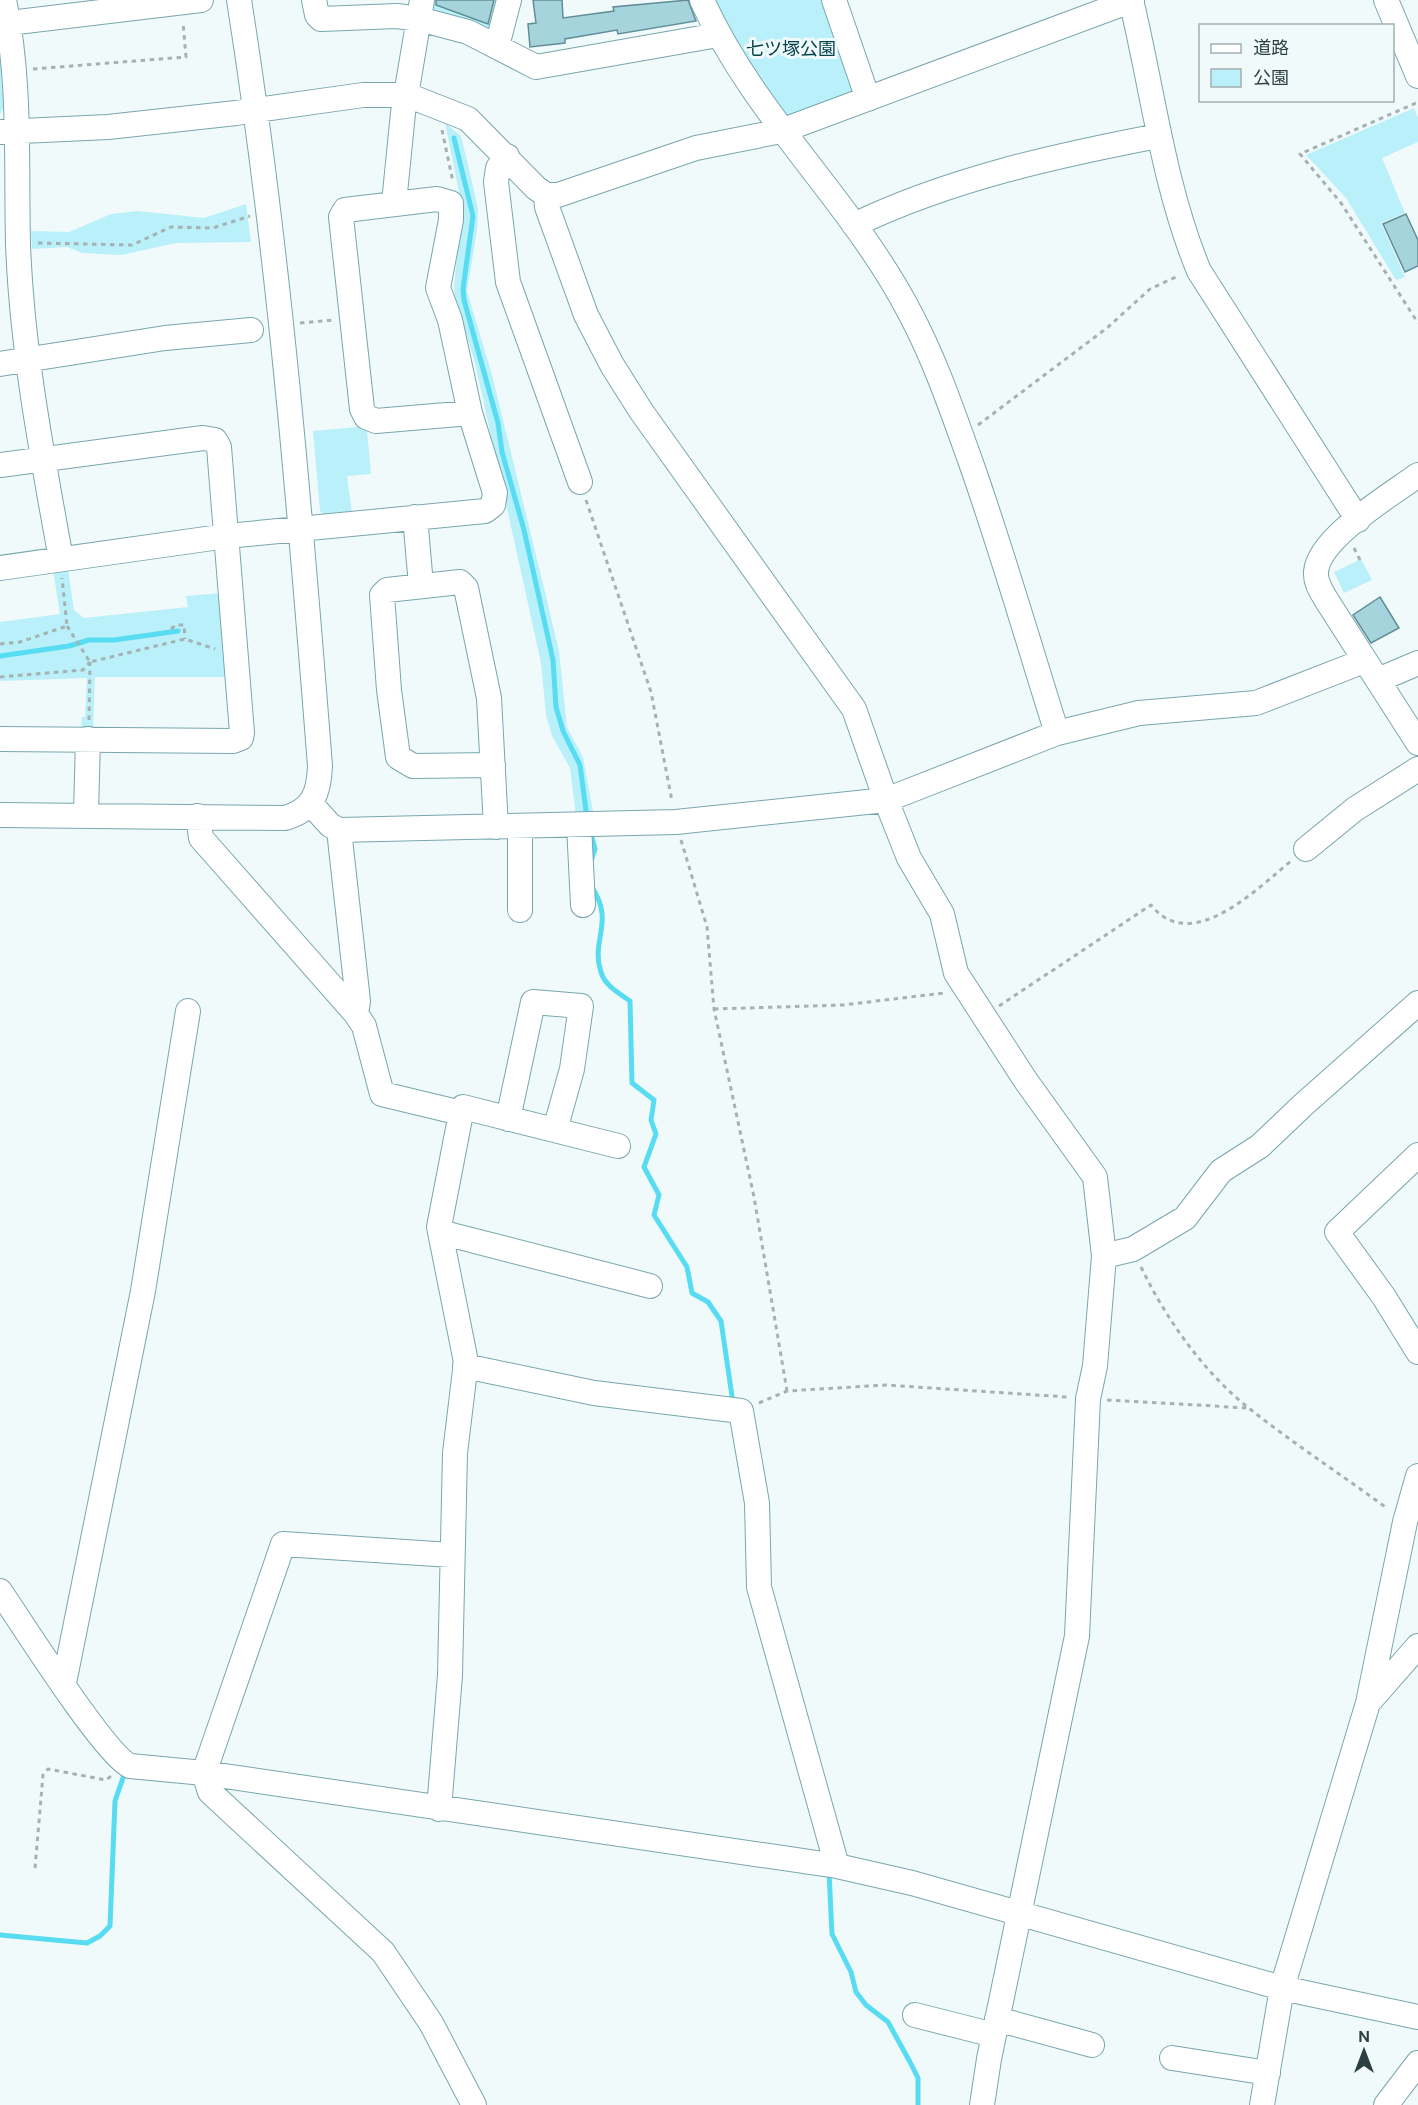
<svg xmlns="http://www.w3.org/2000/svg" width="1418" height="2105" viewBox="0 0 1418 2105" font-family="'DM Sans','Noto Sans JP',sans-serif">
<rect width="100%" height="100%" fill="#f1fafb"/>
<!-- green -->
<path fill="#baf0fa" d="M425,0H507L489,36L436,17Z
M713,0H825L855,85L854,96L785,121L776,116Z
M0,43L7,101L0,114Z
M1414,108L1418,118V142L1382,158L1405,213L1381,223L1405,277L1396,280L1346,198L1306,155Z
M445,123L461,136L474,190L478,209L477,230L467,291L492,375L545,592L559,651L567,727L583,757L594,817L576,816L570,768L552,736L546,715L541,663L475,363L455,297L454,287L462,207Z
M246,204L251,242L176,243L121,255L82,253L67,247L32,249L31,231L69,232L111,214L138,211L204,218Z
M357,427L367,430L371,474L347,476L352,513L326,516L320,511L313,431Z
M1361,559L1372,580L1344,593L1334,572Z
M68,569L74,610L84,618L188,607L186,596L221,593L229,677H95L93,732H81L82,717H85L87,678L0,681V622L60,614L53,570Z"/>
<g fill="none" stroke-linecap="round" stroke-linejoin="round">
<!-- stream -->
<path stroke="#57dcf1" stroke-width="5" d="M454,138L473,216L463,289L464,300L498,423L502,452L524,530L553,660L556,707L563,731L580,765L587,818
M0,656L69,646L89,640H114L178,631
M590,830L595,849L591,861
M591,886C616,922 590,940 601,972C605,986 619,993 630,1001L632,1083L654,1100L651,1120L656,1134L644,1167L659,1195L654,1215L687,1267L692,1293L708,1302L721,1321L733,1403
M829,1872L832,1934L851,1972L856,1992L866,2005L888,2022L910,2062L918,2078V2105
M0,1935L87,1943L100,1936L110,1926L115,1801L124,1775"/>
</g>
<!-- building -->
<path fill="#a6d4dd" stroke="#618e96" stroke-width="1.5" d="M436,0H494L488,24L436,5Z
M533,0H562L563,18L614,11L613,7L688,0L696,21L618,34L617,30L565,39V43L530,47L528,24L536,23Z
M1406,214L1418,240V266L1405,272L1383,224Z
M1380,597L1399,628L1371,643L1353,615Z"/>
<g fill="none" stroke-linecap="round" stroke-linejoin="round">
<defs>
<path id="minor" d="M4,0C21,81 16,162 18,244C22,351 42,454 61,559
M314,0L317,15L321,19L397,16L419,19L468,32L536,67L718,35
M702,0C754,116 852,201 910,313C935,360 952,410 970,460C1002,550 1028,642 1057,733
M834,0L868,99
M1131,0C1153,91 1163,184 1199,271L1358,520
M1386,0L1418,76
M0,24L201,0
M497,46L509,0
M0,132L108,127L236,113L363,95H407L468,119L536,188L546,195H558L696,148L781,131L1122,4L1132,2
M507,156L498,168L496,182L508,282L580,482
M546,195L547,207L586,315L612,365L641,411L854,709L886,800L1057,733L1139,713L1256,703L1364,661
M394,203L403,113L422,0
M854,225C950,179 1054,156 1158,136
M0,364L165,338L251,330
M0,465L203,438L215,440L219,447L242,733L241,738L233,741L0,739
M1418,475C1392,494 1318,538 1316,572C1315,583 1322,592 1327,601L1418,743
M415,517L421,585
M0,568L227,536L485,511L493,505L495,493L470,413L450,320L438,288L451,220V203L437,199L345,210L341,217L362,409L366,417L376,421L470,413
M1378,680L1418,663
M493,765L413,766L398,757L389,690L382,595L387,590L460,582L466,588L489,698L496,827
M311,804L330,825L339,830L676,822L886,800L909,858L942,914L956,973L1026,1081L1095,1177L1104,1256L1095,1366L1088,1399L1077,1636L989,2059L982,2105
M86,814L88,739
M0,815L285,818C313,810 319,793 320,766C300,510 279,253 239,0
M198,816L201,838L356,1014L364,1026L382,1094L461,1113L439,1227L466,1362L455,1453L450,1675L439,1809
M579,825L583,905
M520,827V910
M339,830L358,1001L356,1014
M1306,849L1355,809L1418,769
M461,1113L463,1107L618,1146
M508,1119L533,1002L581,1006L572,1069L555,1130
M1418,1155L1337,1232L1384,1297L1418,1352
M440,1232L650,1286
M1104,1256L1133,1249L1185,1218L1221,1171L1260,1146L1303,1105L1418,1003
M465,1366L594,1393L741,1411L757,1503L759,1587L837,1866
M451,1555L283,1544L204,1773L210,1792L383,1952L431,2023L474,2105
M0,1591C21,1622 105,1755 130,1766L204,1773L837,1866L912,1883L1282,1988L1418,2017
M64,1683L143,1291L188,1011
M1368,1703L1418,1646
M915,2015L994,2035
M997,2019L1092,2045
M1172,2058L1268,2073
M1262,2105L1282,1988L1368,1703L1405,1522L1418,1476
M1386,2105L1418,2063"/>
</defs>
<!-- minor casing -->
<use href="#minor" stroke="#79a6ae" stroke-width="26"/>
<!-- path -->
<path stroke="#a5b2b3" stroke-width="3" stroke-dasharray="4.5 4.5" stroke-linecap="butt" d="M33,69L186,57L183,22
M1416,103L1300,154L1341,203L1418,323
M442,130L453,182
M38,243L132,245L171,227L213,228L250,216
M300,323L333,320
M978,425L1107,328L1150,289L1178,276
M586,500L651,692L672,801
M1354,548L1360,560
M67,626L90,662L185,639L215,649
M171,629L176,625H184L185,639
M0,644L20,642L67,626L62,578
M0,677L83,670L90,662
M89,720L90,662
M681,840L707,927L714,1009L754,1197L787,1391
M999,1006L1151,905C1191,956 1258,888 1291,861
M714,1009L843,1005L944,993
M1141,1267C1166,1319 1204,1373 1250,1409C1294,1444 1342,1475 1388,1509
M1107,1400L1248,1408
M759,1403L787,1391L886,1385L1067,1397
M35,1868L43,1775L48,1769L106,1780L111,1776"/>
<!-- minor -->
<use href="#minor" stroke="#fff" stroke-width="24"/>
</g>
<g text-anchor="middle" stroke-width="6" stroke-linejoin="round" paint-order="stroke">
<!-- park labels -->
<g font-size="18" fill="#03424b" stroke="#f1fafb">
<text x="791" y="55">七ツ塚公園</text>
</g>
</g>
<!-- legend -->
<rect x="1199" y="24" width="195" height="78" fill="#f1fafb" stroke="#a2afb1" stroke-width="1.5"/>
<rect x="1211" y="44" width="30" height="9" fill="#ffffff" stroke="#a2afb1" stroke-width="1.5"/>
<text x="1253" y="54" font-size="18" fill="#2c3f42">道路</text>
<rect x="1211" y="69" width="30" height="18" fill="#baf0fa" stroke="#a2afb1" stroke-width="1.5"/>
<text x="1253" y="84" font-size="18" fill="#2c3f42">公園</text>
<!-- north arrow -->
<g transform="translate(1364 2051)" stroke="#f1fafb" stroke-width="4.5" paint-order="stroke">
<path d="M0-4.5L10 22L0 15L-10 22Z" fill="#2c3f42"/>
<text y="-9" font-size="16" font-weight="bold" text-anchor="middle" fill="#2c3f42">N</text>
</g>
</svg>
